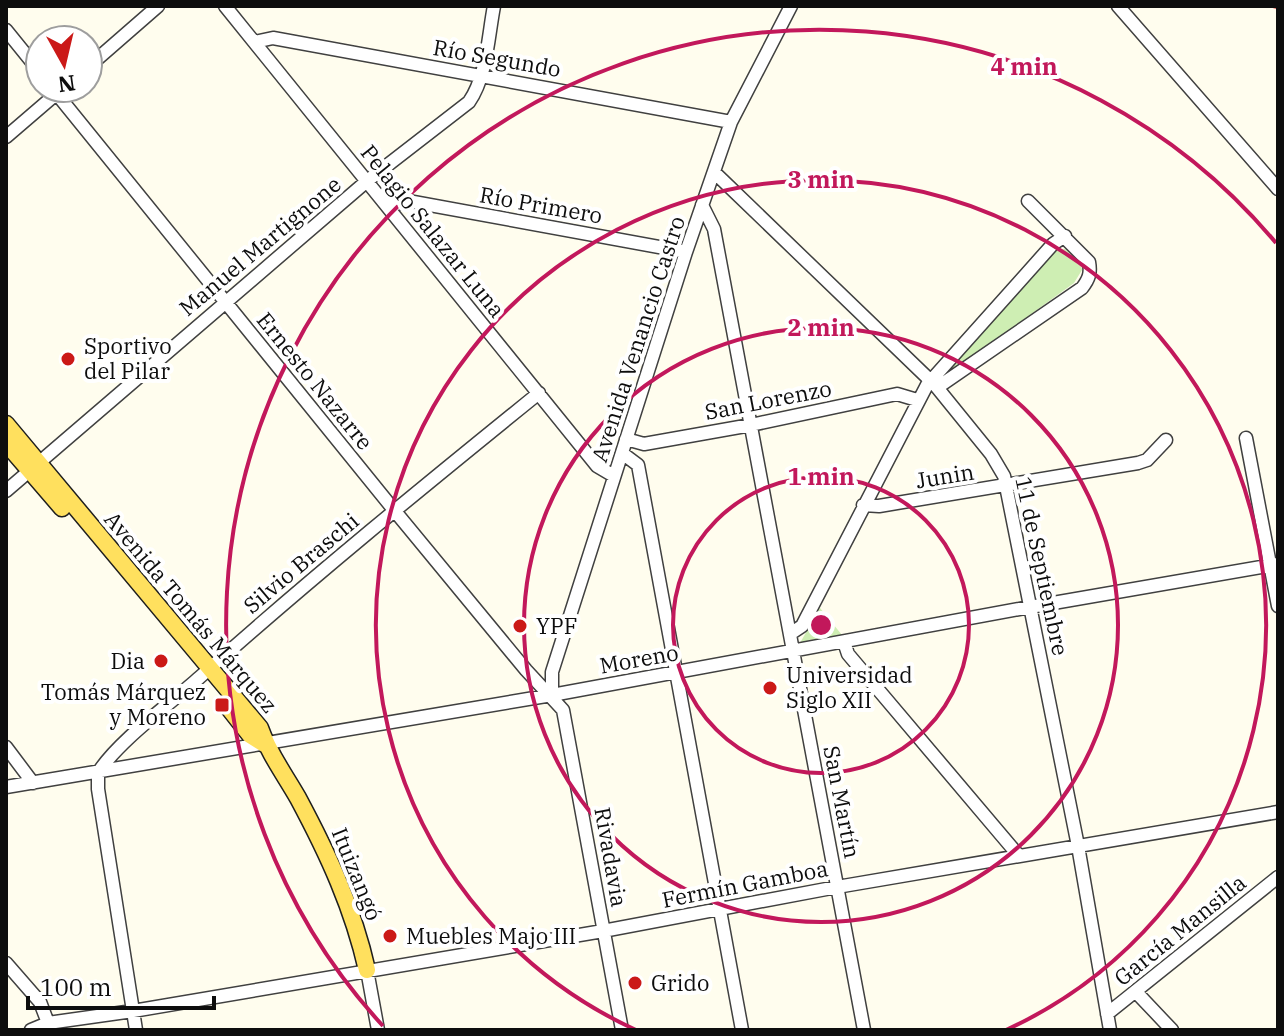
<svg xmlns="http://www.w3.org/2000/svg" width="1284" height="1036" viewBox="0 0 1284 1036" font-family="'IBM Plex Serif',serif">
<rect width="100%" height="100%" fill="#fffdee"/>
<!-- green -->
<path fill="#ceeeb3" d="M1057,249H1065L1081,263L1082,270L1074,283L954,370L949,371V368Z
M820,608L842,635L800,643Z"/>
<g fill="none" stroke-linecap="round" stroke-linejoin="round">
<defs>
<path id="minor" d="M225,6L597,466L614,476
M1118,6L1278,189
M6,30L40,72
M255,42L273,38L731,122
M88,67L158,6
M52,88L394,510L526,670L563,710L622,1030
M6,137L63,88
M714,172L935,385L991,454L1004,476L1078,846L1110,1030
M702,205L714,229L864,1030
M389,206L408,201L686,252
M938,387L1082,288C1089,279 1091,273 1089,262L1028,201
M1246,438L1278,606
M626,439L644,444L751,425L897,394L917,400
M622,453L638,465L742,1030
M6,491L367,181L469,102C487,76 488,37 494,6
M863,505L879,506L1138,463L1147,460L1166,440
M790,634L802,626L927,385L1053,244L1065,236
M844,642L848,654L1019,856
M552,695V672L686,252L731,122L791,6
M6,747L33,783
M98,773C117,742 171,703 200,677C310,579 424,486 539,393
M98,773V789L136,1030
M6,787L552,695L1030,607L1278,564
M6,963L40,1002L48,1023
M367,970L378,1030
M1136,992L1172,1030
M1107,1014L1278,877
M31,1030L48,1023L133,1011L603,931L837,887L1278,812"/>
<path id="major" d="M6,424L260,728C269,754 285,775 298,798C328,854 353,908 367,970
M6,443L62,508
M228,707L250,735L266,745"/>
</defs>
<!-- minor casing -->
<use href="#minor" stroke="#404040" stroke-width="15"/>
<!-- major casing -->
<use href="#major" stroke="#1e1e1e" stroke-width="19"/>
<!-- minor -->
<use href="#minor" stroke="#fff" stroke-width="12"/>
<!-- major -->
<use href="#major" stroke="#ffe05e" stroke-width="16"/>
<!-- rail -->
<path stroke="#cb1918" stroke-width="4" d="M1273,6L1278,7"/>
</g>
<!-- distance rings -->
<g fill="none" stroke="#c2185b" stroke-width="4">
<circle cx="821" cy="625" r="148"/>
<circle cx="821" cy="625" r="297"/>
<path d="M636 1030A445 445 0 1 1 1006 1030"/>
<path d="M383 1026A594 594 0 1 1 1276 243"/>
</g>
<!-- markers -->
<g fill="#cb1918" stroke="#fff" stroke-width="3">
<circle cx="68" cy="359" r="8"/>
<circle cx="520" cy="626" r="8"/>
<circle cx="161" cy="661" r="8"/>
<circle cx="770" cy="688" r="8"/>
<rect x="214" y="697" width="16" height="16" rx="4"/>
<circle cx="390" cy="936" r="8"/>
<circle cx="635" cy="983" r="8"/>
</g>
<g text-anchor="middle" stroke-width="8" stroke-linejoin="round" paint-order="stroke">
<!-- street labels -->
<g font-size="22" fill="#0d0d0d" stroke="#fff">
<text transform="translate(497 58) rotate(10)" y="8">Río Segundo</text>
<text transform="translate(541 205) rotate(10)" y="8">Río Primero</text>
<text transform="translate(433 231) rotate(51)" y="8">Pelagio Salazar Luna</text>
<text transform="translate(260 246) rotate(-40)" y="8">Manuel Martignone</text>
<text transform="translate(638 339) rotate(-72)" y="8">Avenida Venancio Castro</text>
<text transform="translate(315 381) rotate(51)" y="8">Ernesto Nazarre</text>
<text transform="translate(768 400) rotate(-11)" y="8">San Lorenzo</text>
<text transform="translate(945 476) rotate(-9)" y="8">Junin</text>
<text transform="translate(301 563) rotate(-40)" y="8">Silvio Braschi</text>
<text transform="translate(1042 566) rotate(78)" y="8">11 de Septiembre</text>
<text transform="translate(191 612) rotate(50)" y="8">Avenida Tomás Márquez</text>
<text transform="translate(639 659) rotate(-10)" y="8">Moreno</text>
<text transform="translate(842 802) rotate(79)" y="8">San Martín</text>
<text transform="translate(611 857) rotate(80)" y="8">Rivadavia</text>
<text transform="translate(357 874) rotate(68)" y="8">Ituizangó</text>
<text transform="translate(745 884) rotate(-11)" y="8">Fermín Gamboa</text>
<text transform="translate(1180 930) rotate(-39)" y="8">García Mansilla</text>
</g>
<!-- poi labels -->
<g font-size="22" fill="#0d0d0d" stroke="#fff" text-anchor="start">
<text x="84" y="354">Sportivo<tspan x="84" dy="25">del Pilar</tspan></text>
<text x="536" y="634">YPF</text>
<text x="145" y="669" text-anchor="end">Dia</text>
<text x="786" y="683">Universidad<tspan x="786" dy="25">Siglo XII</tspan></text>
<text x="206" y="700" text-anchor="end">Tomás Márquez<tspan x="206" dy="25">y Moreno</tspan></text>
<text x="406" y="944">Muebles Majo III</text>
<text x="651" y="991">Grido</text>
</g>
</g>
<circle cx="821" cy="625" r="12" fill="#c2185b" stroke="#fff" stroke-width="4"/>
<g font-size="24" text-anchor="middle" font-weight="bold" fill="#c2185b" stroke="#fff" stroke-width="8" stroke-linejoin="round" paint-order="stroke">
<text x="1024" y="75">4 min</text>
<text x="821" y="188">3 min</text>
<text x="821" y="336">2 min</text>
<text x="821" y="485">1 min</text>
</g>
<!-- border -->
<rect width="1284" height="1036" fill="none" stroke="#0d0d0d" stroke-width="16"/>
<!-- north arrow -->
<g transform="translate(64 64) rotate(172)"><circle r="38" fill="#ffffff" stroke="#9e9e9e" stroke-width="2"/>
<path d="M0-6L14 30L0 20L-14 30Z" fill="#cb1918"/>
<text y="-12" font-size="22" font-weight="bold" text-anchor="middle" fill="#0d0d0d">N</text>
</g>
<!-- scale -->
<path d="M28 996v12h186v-12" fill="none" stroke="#0d0d0d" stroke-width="4"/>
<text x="40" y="996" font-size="24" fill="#0d0d0d" stroke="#ffffff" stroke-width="6" paint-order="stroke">100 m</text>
</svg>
